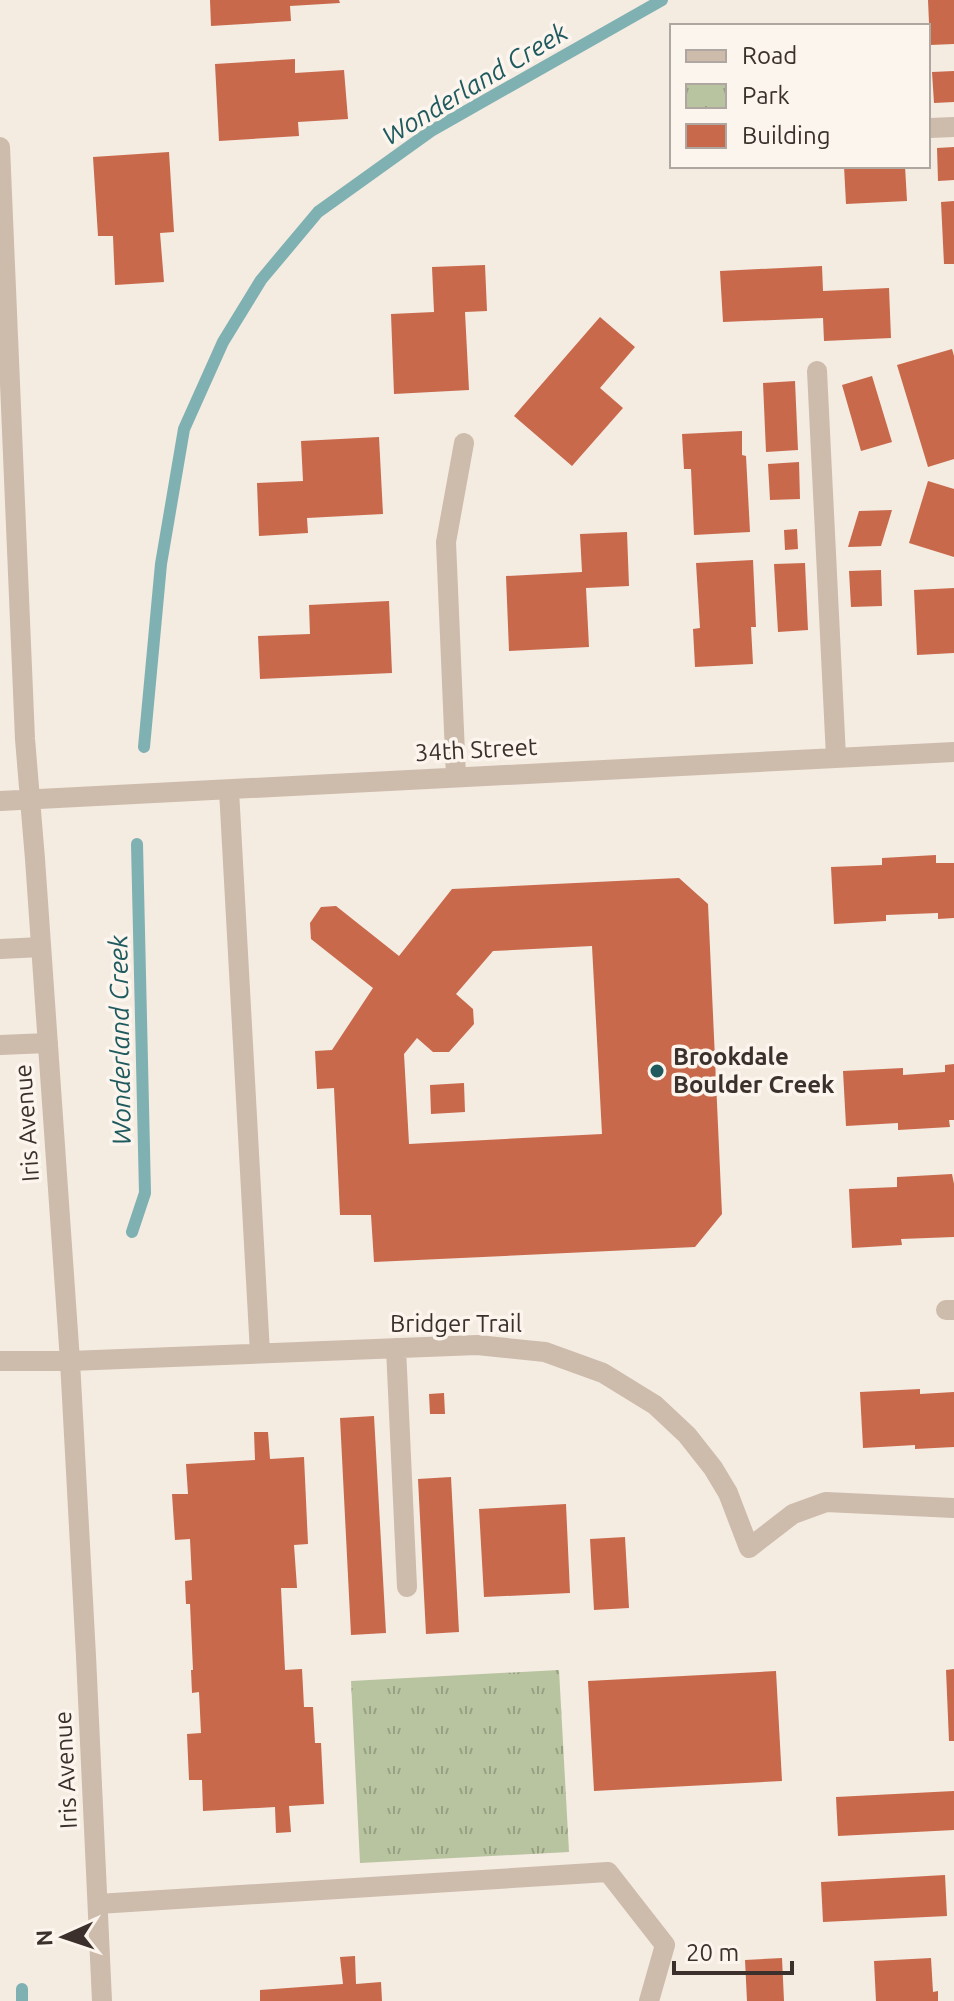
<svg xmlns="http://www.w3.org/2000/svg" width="954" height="2001" viewBox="0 0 954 2001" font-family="Ubuntu,sans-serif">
<defs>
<pattern id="park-tufts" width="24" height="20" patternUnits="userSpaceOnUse" patternTransform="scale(2)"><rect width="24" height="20" fill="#b8c4a0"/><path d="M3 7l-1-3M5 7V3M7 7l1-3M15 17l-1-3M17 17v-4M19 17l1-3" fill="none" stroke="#97a083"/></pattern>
</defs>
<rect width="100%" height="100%" fill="#f4ebe1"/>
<!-- park -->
<path fill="url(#park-tufts)" d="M559,1670L569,1852L360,1863L351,1681Z"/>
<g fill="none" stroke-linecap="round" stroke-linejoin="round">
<!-- stream -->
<path stroke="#7fb0b2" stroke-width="12" d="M144,747L161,564L184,429L223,342L261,280L318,212L431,131L662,0
M132,1232L145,1193L137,844
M22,2001V1989"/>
</g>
<!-- building -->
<path fill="#c8694b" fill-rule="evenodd" d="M210,0H339L340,3L290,6L291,21L211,26Z
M928,0H954V44L930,45Z
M295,59V73L344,70L348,119L298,122L299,136L219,141L215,64Z
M954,71V102L934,103L932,72Z
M954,147V180L938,181L937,148Z
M169,152L174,232L160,233L164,282L115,285L113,236H98L93,157Z
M844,166H905L907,201L846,204Z
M954,201V264H944L941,202Z
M485,265L487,311L465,312L469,390L394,394L391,314L434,312L432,267Z
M822,266L823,291L889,288L891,338L824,341L823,318L723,322L720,271Z
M600,317L635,347L600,388L623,408L572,466L514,416Z
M952,349L954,356V459L928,467L897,365Z
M872,376L892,442L861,451L842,385Z
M795,381L798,450L766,452L763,383Z
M742,431V455L746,456L750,532L694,535L691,469H684L682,434Z
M379,437L383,514L307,518L308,533L259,536L257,483L303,481L301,441Z
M799,462L800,499L770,500L768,464Z
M928,481L954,489V557L909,543Z
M892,510L881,546L848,547L859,511Z
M797,529L798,549L785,550L784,530Z
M627,532L629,586L586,588L589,647L509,651L506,576L582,572L580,534Z
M753,560L756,627H751L753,664L695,667L693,629L700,628L696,563Z
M805,563L808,630L778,632L774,564Z
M881,570L882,606L851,607L849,571Z
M954,588V653L917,655L914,590Z
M389,601L392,673L260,679L258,636L310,634L309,605Z
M936,855V863H954V918L938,919V913L886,915V921L834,924L831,867L882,865V858Z
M679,878L708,904L722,1214L695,1247L374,1262L371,1215H340L334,1088L317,1089L315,1051L332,1050L373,988L311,939L310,923L321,907L336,906L399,956L452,889ZM592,946L602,1134L409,1144L404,1054L417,1038L433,1052H449L474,1024L473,1009L456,994L493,951Z
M954,1064V1120H949L950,1127L898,1130V1123L846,1126L843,1071L903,1068V1075L945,1072V1065Z
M464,1083L465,1112L431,1114L430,1085Z
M952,1174L954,1184V1237L901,1239L902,1245L852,1248L849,1189L897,1187V1177Z
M920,1389V1394L954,1392V1447L915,1449V1445L863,1448L860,1392Z
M444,1393L445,1414H430L429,1394Z
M374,1416L386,1633L351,1635L340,1418Z
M254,1432H268L270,1459L304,1457L308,1544L294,1545L297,1588H281L285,1670L302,1669L304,1707H313L315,1743H321L324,1804L289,1806L291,1832L276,1833L275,1807L203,1811L202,1780H189L187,1734L201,1733L199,1692L192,1693L191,1670H193L190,1604H186L185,1581L192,1580L190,1539L175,1540L172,1494H188L186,1464L255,1460Z
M451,1477L459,1632L426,1634L418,1479Z
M566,1504L570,1593L484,1597L479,1509Z
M625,1537L629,1608L594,1610L590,1539Z
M954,1669V1741H949L946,1670Z
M776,1671L782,1781L594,1791L588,1681Z
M954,1791V1830L838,1836L836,1797Z
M945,1875L947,1916L823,1922L821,1882Z
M355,1956L356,1984L381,1982L382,2001H260V1990L343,1984L340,1957Z
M782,1958L784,2001H747L745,1960Z
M931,1958L933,1992L938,1991V2001H876L874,1961Z"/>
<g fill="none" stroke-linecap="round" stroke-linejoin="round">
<!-- minor -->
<path stroke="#cdbbac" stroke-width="20" d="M930,128L954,127
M0,147L25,739L35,859L70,1361L86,1656L102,2001
M817,371L836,757
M456,777L446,542L464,443
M229,790L260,1353
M0,801L954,752
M0,949L41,947
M0,1045L48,1043
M946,1310H954
M396,1348L407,1587
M0,1361H70L477,1345L545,1352L603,1373L655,1405L687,1435L713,1468L728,1493L749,1548L793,1514L826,1502L954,1508
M98,1904L608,1872L665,1945L649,2001"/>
</g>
<!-- markers -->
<circle fill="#1f5a5e" stroke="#fbf5ee" stroke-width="3" cx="657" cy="1071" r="8"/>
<g text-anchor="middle" stroke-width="7" stroke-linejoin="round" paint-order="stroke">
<!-- street labels -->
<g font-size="24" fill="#3b302b" stroke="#fbf5ee">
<text transform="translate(476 750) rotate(-3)" y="8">34th Street</text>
<text transform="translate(27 1123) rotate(-94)" y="8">Iris Avenue</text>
<text x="456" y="1332">Bridger Trail</text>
<text transform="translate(66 1770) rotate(-93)" y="8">Iris Avenue</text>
</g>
<!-- poi labels -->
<g font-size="24" font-weight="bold" fill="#3b302b" stroke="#fbf5ee" text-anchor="start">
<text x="673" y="1065">Brookdale<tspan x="673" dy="28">Boulder Creek</tspan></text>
</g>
<!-- water labels -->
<g font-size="26" font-style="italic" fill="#1f5a5e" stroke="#fbf5ee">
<text transform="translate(475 84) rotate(-31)" y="9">Wonderland Creek</text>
<text transform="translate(120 1040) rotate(-91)" y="9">Wonderland Creek</text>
</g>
</g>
<!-- legend -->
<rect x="670" y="24" width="260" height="144" fill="#fbf5ee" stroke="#aea6a0" stroke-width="2"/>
<rect x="686" y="50" width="40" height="12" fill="#cdbbac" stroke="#aea6a0" stroke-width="2"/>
<text x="742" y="64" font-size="24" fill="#3b302b">Road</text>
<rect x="686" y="84" width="40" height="24" fill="url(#park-tufts)" stroke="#aea6a0" stroke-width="2"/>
<text x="742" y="104" font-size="24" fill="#3b302b">Park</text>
<rect x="686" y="124" width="40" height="24" fill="#c8694b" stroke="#aea6a0" stroke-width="2"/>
<text x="742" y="144" font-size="24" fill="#3b302b">Building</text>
<!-- north arrow -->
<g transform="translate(64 1937) rotate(267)" stroke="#fbf5ee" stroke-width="6" paint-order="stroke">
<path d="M0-6L14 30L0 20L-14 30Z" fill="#3b302b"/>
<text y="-12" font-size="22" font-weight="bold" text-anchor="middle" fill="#3b302b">N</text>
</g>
<!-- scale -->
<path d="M674 1961v12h118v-12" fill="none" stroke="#3b302b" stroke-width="4"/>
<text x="686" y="1961" font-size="24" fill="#3b302b" stroke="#fbf5ee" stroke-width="6" paint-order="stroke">20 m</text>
</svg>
